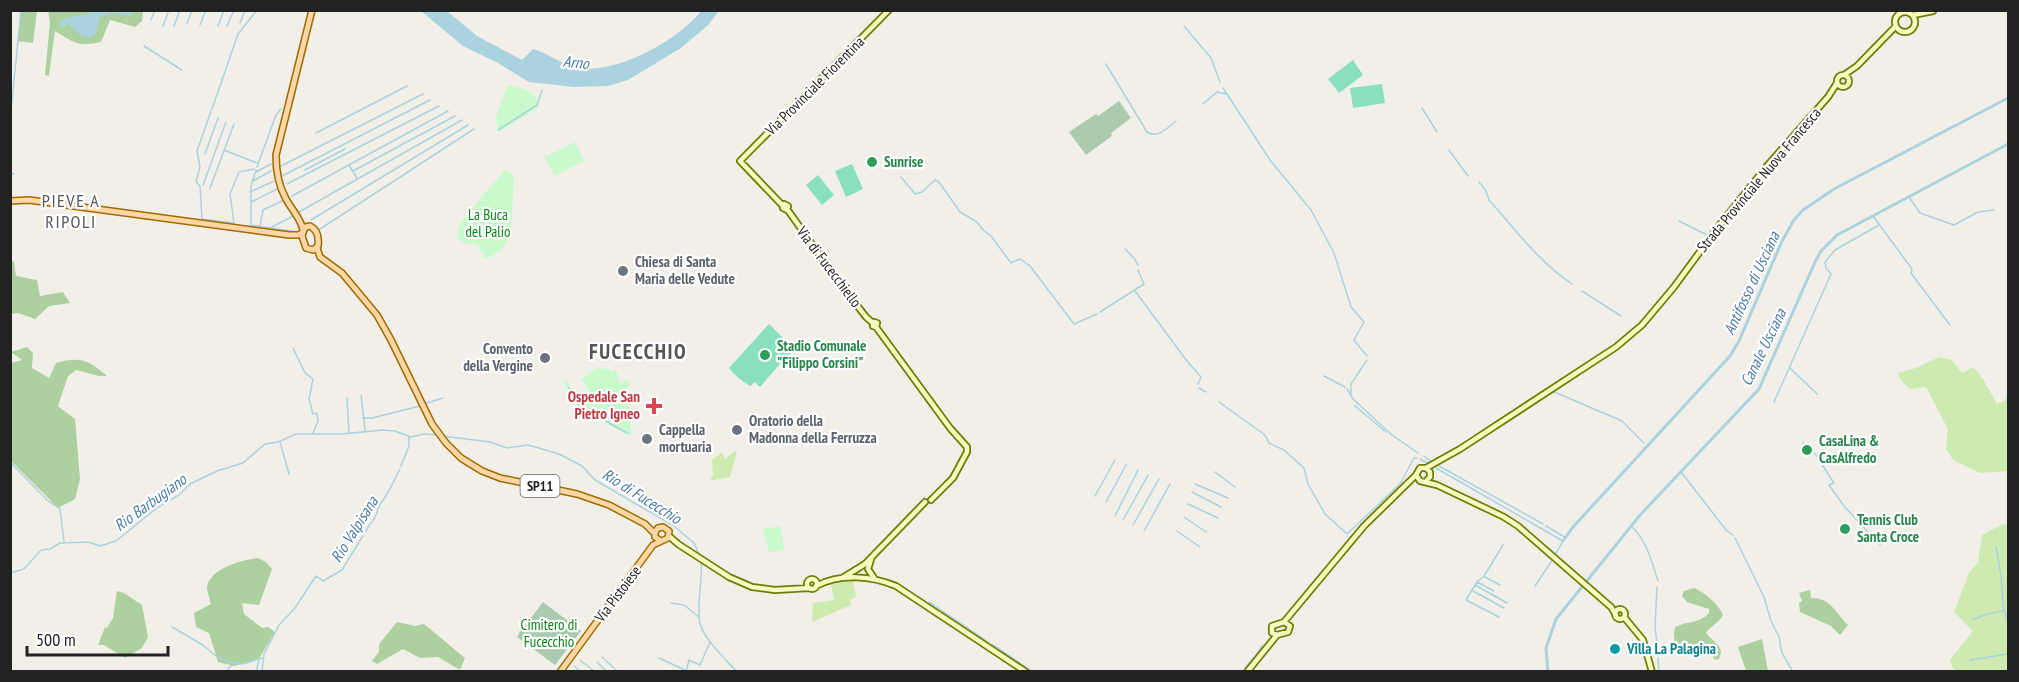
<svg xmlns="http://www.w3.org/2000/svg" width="2019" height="682" viewBox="0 0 2019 682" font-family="'PT Sans Narrow',sans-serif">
<rect width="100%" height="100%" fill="#f2efe9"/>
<!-- grass -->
<path fill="#cdebb0" d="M1939,357L1952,360L1962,373L1973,367L1983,379L1997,404L2005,400L2008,390V471L1980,473L1953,460L1946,449L1948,429L1926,387L1910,389L1903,383L1897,373L1916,368Z
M735,451L737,452L730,477L710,481L713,475L712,459L722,453L725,459Z
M2003,524L2008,525V671H1956L1952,667L1950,660L1973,631L1954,612L1969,573L1978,562L1982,535Z
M853,581L856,597L850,600L851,605L812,622L813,603L834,600L831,584Z"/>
<!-- forest -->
<path fill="#add19e" d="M20,11H37L33,43L18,41Z
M48,11H143L142,21L135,27L110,20L101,42C77,47 75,43 55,31L49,76L45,75L50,22Z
M11,261L14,262L16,276L37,280L40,296L63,292L70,303L49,306L35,319L18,313L11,314Z
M27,347L33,353L32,368L49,378L56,363C80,356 89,360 107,376H99L76,370L68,376L58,406L75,419L80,479L75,499L58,508L11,461V363L22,360L11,352Z
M258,558L266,562L272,569L259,605L242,603L244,614L262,628L268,627L275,632L259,659L234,666L218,662L209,633L196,627L194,613L211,604C210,600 208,594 207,590C206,569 242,560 258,558Z
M1694,588C1705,593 1718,603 1723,615C1719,623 1709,627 1706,633C1713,643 1727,646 1718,660L1714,659L1710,651L1686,656C1676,650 1672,638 1675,627C1687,621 1699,624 1709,613V609L1687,602L1682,596L1684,591Z
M1810,590L1811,598C1831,598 1834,611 1848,625L1840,635L1831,626L1800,612L1799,603L1802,601L1799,593Z
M117,591L124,593L142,605L148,637L142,648L125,658L104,645H98L105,627L107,628L113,618Z
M397,622L415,626L424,624L465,658L460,670L438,657L420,658L403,649L377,664L372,661L379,652V644Z
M1762,639L1768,671H1746L1738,647Z"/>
<!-- cemetery -->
<path fill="#aacbaf" d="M1119,101L1131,118L1111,133L1112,136L1086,155L1069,132L1096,114L1098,116Z
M543,602L581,631L555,665L517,637L523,626L524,627Z"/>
<!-- park -->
<path fill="#c8facc" d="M508,85C525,90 535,89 539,107L499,132L496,117Z
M575,142L584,161L554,176L545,157Z
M505,170L514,176C513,191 513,227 508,239C505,249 493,257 483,259L484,252L479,251V245L464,243L457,237L459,228L463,219Z
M597,368L608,369L611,372L616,369L620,384L626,380L630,383L628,388L631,434L630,436L579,408L569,395L563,376L574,392L577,390L582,397L584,395L589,401L594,398L581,379Z
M780,526L784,549L769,553L763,529Z"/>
<!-- pitch -->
<path fill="#88e0be" d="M1353,60L1363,75L1339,93L1328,79Z
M1382,84L1385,103L1353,108L1350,88Z
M852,164L863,189L846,197L835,171Z
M818,175L834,195L822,205L806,185Z
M769,324L795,350L783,360L760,387L755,382L750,386C742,381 735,376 729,368Z"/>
<!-- water -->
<path fill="#aad3df" d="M93,11H96L97,13L103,11H134L130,15L111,13L100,17L95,34L90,38L81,36L68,23L64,27L60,25V21C71,15 83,17 93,11Z
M421,11H447L477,36L522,60L533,49C548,53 561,64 575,67C613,77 679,40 701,11H719L708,25L681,48L628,80L608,86L574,87L529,82L498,63L463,46Z"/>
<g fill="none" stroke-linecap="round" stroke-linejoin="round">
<!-- stream -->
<path stroke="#aad3df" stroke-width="1.5" d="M151,20L155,10
M240,23L245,10
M187,24L192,10
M200,25L206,10
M163,26L169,10
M174,26L180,10
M218,26L224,10
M227,26L234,10
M1184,26L1211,58L1220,82
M144,46L182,70
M1106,64L1147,132C1158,139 1167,128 1176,121
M1223,88L1270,160L1311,210L1334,253L1351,307L1364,322L1354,340L1367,356
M1203,104L1217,92L1226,94
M1422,108L1437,132
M212,109L238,34L257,10
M211,111L197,151L200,167L196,182L200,186L202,219L234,223L230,194L239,172L254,169
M10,121L21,10
M498,130L537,105L542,90
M316,133L407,86
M224,150L257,163
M1449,150L1468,176
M205,154L218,118
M349,165L357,178
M281,166L423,94
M257,167L276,115L281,109
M256,170L251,186V225L298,232
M305,170L345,149
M353,171L455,116
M256,172L271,164
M10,173L14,174
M282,176L430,100
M901,177L915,194L922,192L935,180L939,182L960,212L977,222L983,230L991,236L1011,263L1020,259L1030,266L1074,324L1097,314
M253,181L271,171
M1479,182L1486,191L1489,200C1515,229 1539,262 1572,284
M287,184L439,106
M203,185L226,122
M210,188L234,124
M250,192L274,181
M292,196L448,111
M1909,197L1920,213L1954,225L1978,212L1994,210
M251,202L277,189
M299,212L462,120
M1873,216L1912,269L1911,273L1950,325
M311,220L468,125
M1679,221L1709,236
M260,226L263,210L282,201
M272,227L293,216
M320,229L474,129
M1125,249L1134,258L1138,265
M1135,291L1187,361L1201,377L1198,384
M1582,291L1621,316
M1100,312L1144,284L1138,270
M293,348L305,373L313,379L309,399L313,414L317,413
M1790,368L1817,394
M1324,376L1345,387
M569,388L579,406L627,433
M1199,388L1206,392
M1347,389L1353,399L1392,435L1418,453
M1552,391L1622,421L1644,443
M1351,394V384L1367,360
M361,395L365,430
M347,398L349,433
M1219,402L1265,435L1269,443L1284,450L1304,468L1308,484L1325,514L1347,534L1400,484L1414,458H1417
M1774,402L1831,274L1826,268L1825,262L1835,250L1879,225
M424,404L443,398
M1355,406L1386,432
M363,418H372L420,406
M313,433L318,421L317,414
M442,436L490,442L507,448L528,445L559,454L582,466L595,480L674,526L694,543L700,557
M280,442L289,474
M1803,443L1816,455L1834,483L1829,485L1844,506L1880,545
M1424,456L1432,462
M1420,459L1429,464
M10,462L47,500L60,509L64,541
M401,466L409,446V437
M1439,466L1543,524
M1436,468L1563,541L1555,555
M1215,472L1235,487
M1681,472L1727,531L1733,535
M1195,484L1228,498
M1192,492L1221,507
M1095,496L1115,460
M1106,502L1126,465
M1188,504L1218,518
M1115,516L1138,470
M1184,517L1206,532
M1123,520L1148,475
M1133,525L1159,479
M1546,526L1566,538
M1631,526C1646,539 1652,562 1658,581
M1144,531L1170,484
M1177,531L1200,547
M1735,538L1764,597L1771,621L1779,637L1782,653L1793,672
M1996,547L2001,575L2003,604L2008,624
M701,561C703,582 696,603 700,623C703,638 726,660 737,672
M10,573L24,569L41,550L50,549L60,543L88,542L100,546L116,541L158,507L179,495L190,484L217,471L243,463L265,444L278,442L296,434H342L383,430L395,431L411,437L424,434L437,435
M1485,577L1500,585
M1477,582L1494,591
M1475,585L1507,603
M1535,586L1553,559
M1657,587L1655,627L1658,653
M1473,591L1504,608
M929,602L987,641
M671,603L684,605L699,617
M1499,617L1466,600L1477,582L1484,576L1503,545
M1972,620L1987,614L2003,611
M172,627L203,645L217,657L229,662L243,664L262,658
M992,644L1033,672
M1256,655L1262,646
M602,657L618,672
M659,658L685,670
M1658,658L1659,672
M580,660L595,672
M1970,660L2008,654
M597,662L607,672
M574,666L581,672
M225,672L233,664
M256,672L259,660
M262,672L264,654L279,625L295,608L316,576L323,581L342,570L370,524C377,518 376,510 381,503C389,493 394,480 400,469
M686,672L689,660L700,665L710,642
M1242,672L1254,657"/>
<!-- canal -->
<path stroke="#aad3df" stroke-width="3" d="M1563,541L1573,527L1730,356L1739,341L1782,241L1794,220L1803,210L1834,189L2008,98
M1548,672L1546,648L1556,619L1641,514L1759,389L1815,262L1821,251L1837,235L2008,144"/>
<defs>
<path id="secondary" d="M1895 22a10 10 0 1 1 20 0a10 10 0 1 1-20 0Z
M1913,15L1933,11
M1844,75L1857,66L1896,26
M1837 81a6 6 0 1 1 12 0a6 6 0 1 1-12 0Z
M784,204L788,206L787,210L783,208Z
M783,206L740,161L889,10
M787,209L839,282L866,317L873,323
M874,322L877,323L876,327L873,326Z
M876,327L950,428L967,447V452L953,478L931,500
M1426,468L1460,449L1616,347L1642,325L1674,287L1718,227L1767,166L1828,97L1837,83
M1426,481L1430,477V472L1426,468H1420L1416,475L1420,481L1437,485L1504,517L1518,526L1611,607L1616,615
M669,536L678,544L729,577L752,587L775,590L809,588
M871,559L868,569L874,578
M844,577L865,564L925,502
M807 584a5 5 0 1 1 10 0a5 5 0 1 1-10 0Z
M816,586C841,573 872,576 896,586L1026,672
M1615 614a5 5 0 1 1 10 0a5 5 0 1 1-10 0Z
M1624,617L1643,640L1652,672
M1284,622L1364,526L1416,475
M1284,622L1290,626L1288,632L1277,635L1272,633V626Z
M1247,672L1277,635"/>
<path id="primary" d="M10,201L29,200L289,235H298L302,233
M310,226C318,230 319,238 318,246L313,250L306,248L302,236L305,227Z
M303,230C301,218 290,208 285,197C278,184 276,169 276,155L312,10
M317,248L320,257L342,273L377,315L391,340L432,424L446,443L461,458L482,471L500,478L577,494L609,505L645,524L654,533
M560,672L653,545L668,538L669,531L663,527L658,528L655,532V537L661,541"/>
</defs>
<!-- secondary casing -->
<use href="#secondary" stroke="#707d05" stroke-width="8"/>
<!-- primary casing -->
<use href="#primary" stroke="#a06b00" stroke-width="8"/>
<!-- secondary -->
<use href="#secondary" stroke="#f7fabf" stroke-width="4.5"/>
<!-- primary -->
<use href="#primary" stroke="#fcd6a4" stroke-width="5"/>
</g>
<!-- markers -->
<g fill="#2e9e5b" stroke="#fff" stroke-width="2">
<circle cx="872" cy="162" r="6"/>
<circle cx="765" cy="355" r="6"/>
<circle cx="1807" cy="450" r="6"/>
<circle cx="1845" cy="529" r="6"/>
</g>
<g fill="#6b7280" stroke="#fff" stroke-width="2">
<circle cx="623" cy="271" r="6"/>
<circle cx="545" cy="358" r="6"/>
<circle cx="737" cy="430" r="6"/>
<circle cx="647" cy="439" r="6"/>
</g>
<path fill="#e0444e" stroke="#fff" stroke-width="2" d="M651 397h6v6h6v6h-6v6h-6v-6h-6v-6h6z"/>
<circle fill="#0f9aa8" stroke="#fff" stroke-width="2" cx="1615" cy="649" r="6"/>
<g text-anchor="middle" stroke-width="4.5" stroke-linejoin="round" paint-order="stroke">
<!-- shield labels -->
<rect fill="#fff" stroke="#646464" stroke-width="1.5" x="520.5" y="475" width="39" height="22" rx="4.5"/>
<g font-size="14" font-weight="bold" fill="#222">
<text x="540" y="491">SP11</text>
</g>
<!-- street labels -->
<g font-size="15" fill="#222" stroke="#fff">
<text transform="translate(815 86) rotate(-45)" y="5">Via Provinciale Fiorentina</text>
<text transform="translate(1759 180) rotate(-50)" y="5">Strada Provinciale Nuova Francesca</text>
<text transform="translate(829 267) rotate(53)" y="5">Via di Fucecchiello</text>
<text transform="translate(618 594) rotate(-53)" y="5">Via Pistoiese</text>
</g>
<!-- leisure labels -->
<g font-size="15" font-weight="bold" fill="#27864d" stroke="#fff" text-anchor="start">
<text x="884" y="167">Sunrise</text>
<text x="777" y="351">Stadio Comunale<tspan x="777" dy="17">"Filippo Corsini"</tspan></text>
<text x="1819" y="446">CasaLina &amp;<tspan x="1819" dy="17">CasAlfredo</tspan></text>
<text x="1857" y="525">Tennis Club<tspan x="1857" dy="17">Santa Croce</tspan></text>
</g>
<!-- park labels -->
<g font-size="15" fill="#0c8416" stroke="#fff">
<text x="488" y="220">La Buca<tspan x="488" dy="17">del Palio</tspan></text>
<text x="549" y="630">Cimitero di<tspan x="549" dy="17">Fucecchio</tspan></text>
</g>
<!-- worship labels -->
<g font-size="15" font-weight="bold" fill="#5b616d" stroke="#fff" text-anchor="start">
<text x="635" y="267">Chiesa di Santa<tspan x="635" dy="17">Maria delle Vedute</tspan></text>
<text x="533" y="354" text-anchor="end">Convento<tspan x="533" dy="17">della Vergine</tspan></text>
<text x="749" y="426">Oratorio della<tspan x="749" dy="17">Madonna della Ferruzza</tspan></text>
<text x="659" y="435">Cappella<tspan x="659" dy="17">mortuaria</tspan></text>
</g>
<!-- health labels -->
<g font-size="15" font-weight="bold" fill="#be3a42" stroke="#fff" text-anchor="end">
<text x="640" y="402">Ospedale San<tspan x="640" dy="17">Pietro Igneo</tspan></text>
</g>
<!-- culture labels -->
<g font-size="15" font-weight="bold" fill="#0d838f" stroke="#fff" text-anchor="start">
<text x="1627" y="654">Villa La Palagina</text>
</g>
<!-- water labels -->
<g font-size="16" font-style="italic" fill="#4a7aab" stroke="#fff">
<text transform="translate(576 62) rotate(6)" y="6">Arno</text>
<text transform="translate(1751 283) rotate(-65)" y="6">Antifosso di Usciana</text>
<text transform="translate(1763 347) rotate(-64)" y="6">Canale Usciana</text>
<text transform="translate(642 496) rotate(32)" y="6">Rio di Fucecchio</text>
<text transform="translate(150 502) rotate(-36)" y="6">Rio Barbugiano</text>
<text transform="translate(354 529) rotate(-58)" y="6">Rio Valpisana</text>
</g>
<!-- quarter labels -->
<g font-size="18" letter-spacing="1.5" fill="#555" stroke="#fff">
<text x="71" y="207">PIEVE A<tspan x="71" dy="21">RIPOLI</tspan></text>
</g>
<!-- district labels -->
<g font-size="21" font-weight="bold" letter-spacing="1.5" fill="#555" stroke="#fff">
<text x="638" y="359">FUCECCHIO</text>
</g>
</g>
<!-- border -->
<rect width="2019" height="682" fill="none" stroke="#222222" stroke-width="24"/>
<!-- scale -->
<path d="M27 646v9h141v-9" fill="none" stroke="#222222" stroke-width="3"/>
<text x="36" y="646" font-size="18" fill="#222222" stroke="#ffffff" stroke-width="4.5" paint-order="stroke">500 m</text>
</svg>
